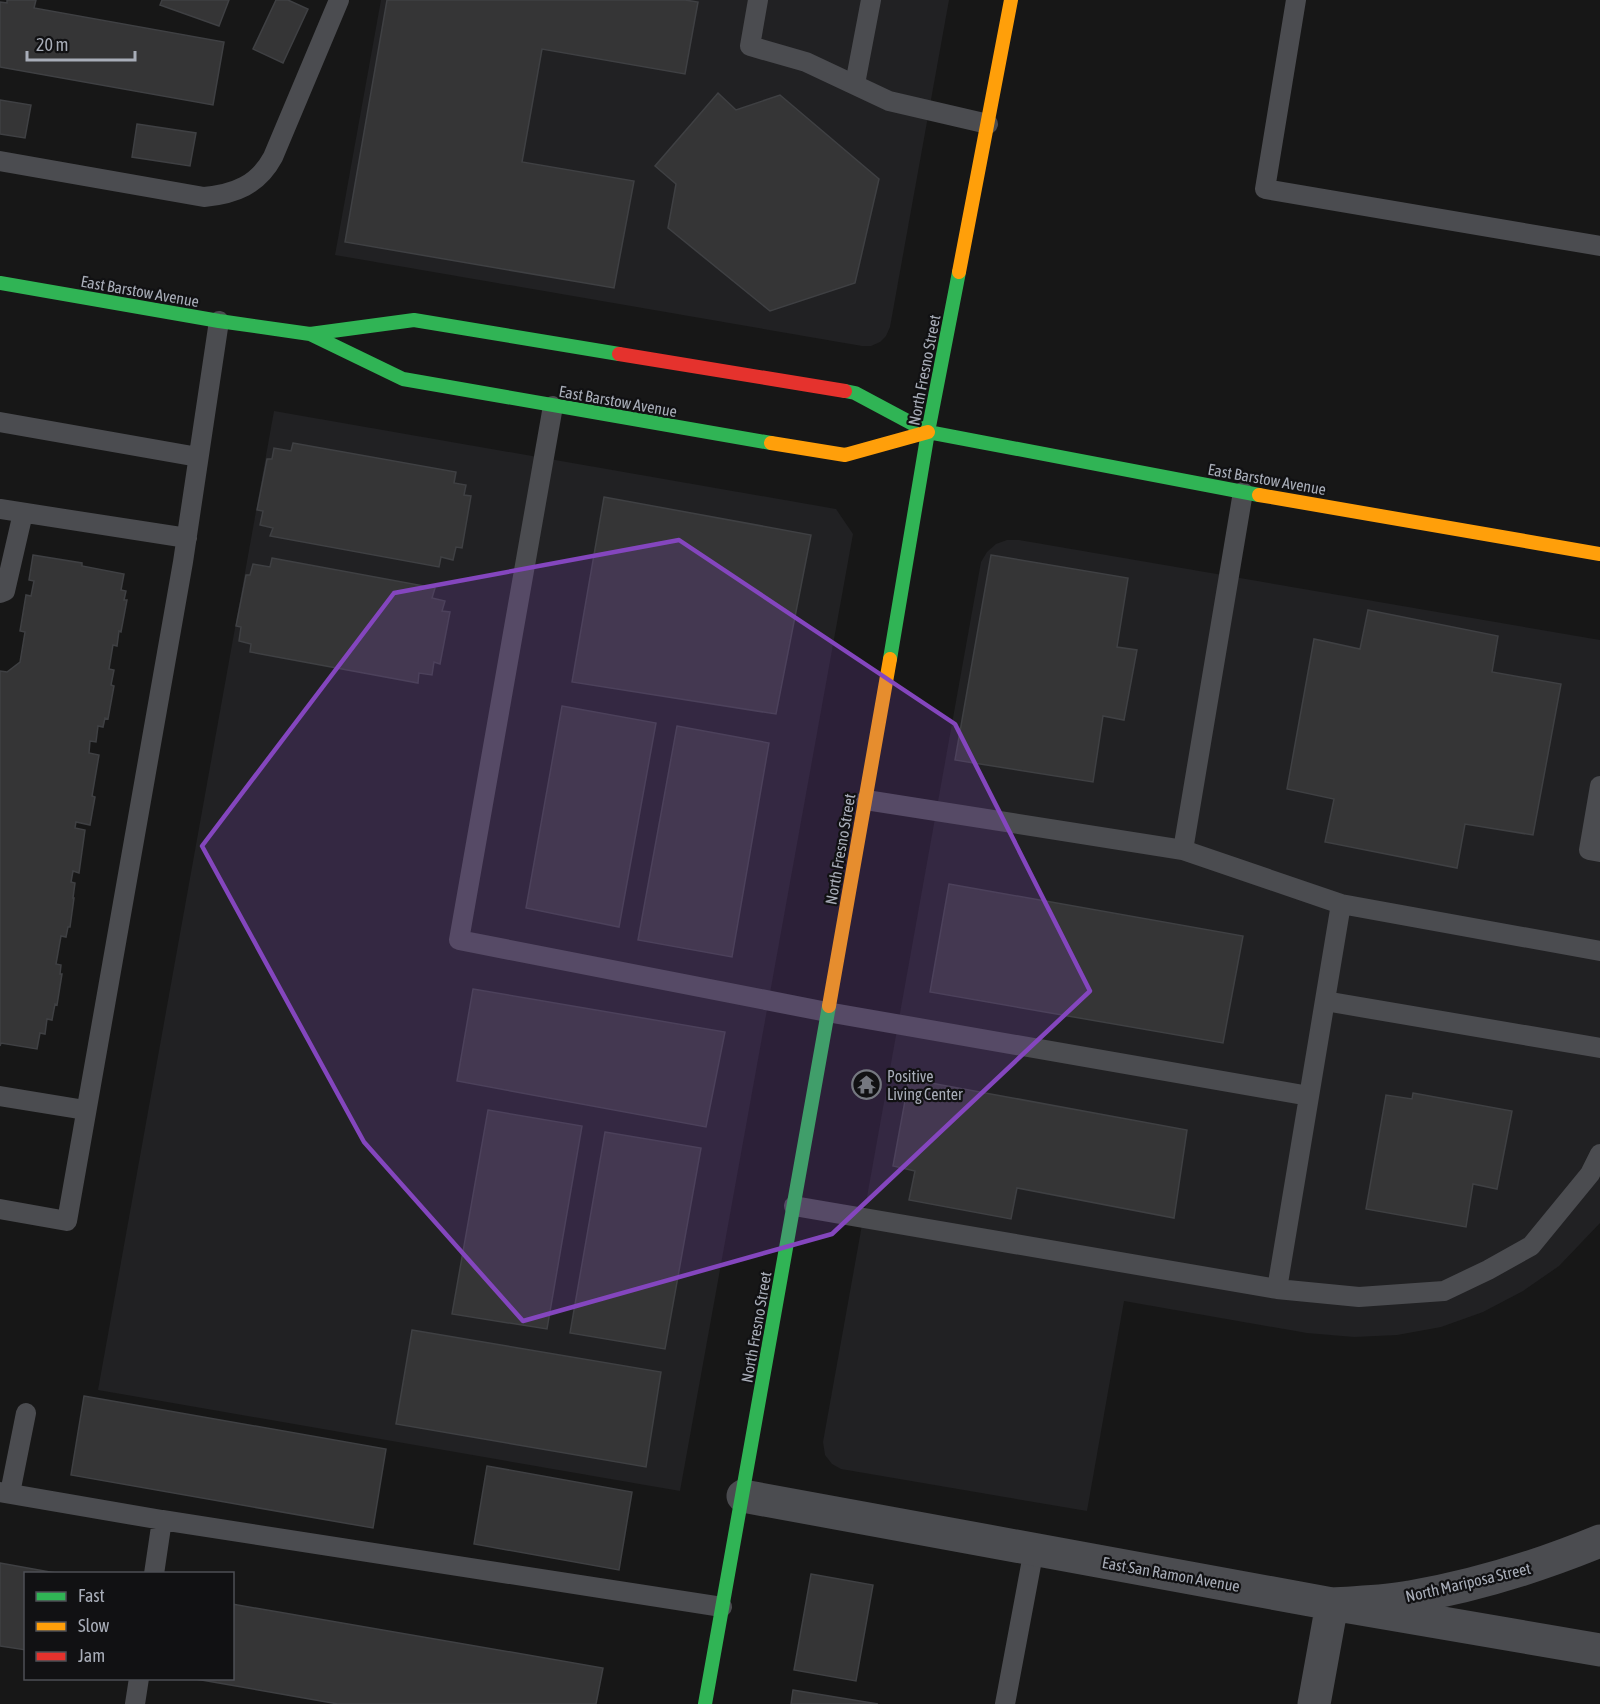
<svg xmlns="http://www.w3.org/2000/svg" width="1600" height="1704" viewBox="0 0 1600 1704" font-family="'Asap Condensed',sans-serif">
<rect width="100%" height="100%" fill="#171717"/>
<!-- built -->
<path fill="#212123" d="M381,0H949L890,327L886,336L880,342L871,346H862L335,255Z
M274,411L836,509L853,534L680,1491L98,1390Z
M1007,540H1019L1600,640V1223L1559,1266L1523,1291L1483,1312L1441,1327L1397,1335L1354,1337L1307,1333L1124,1301L1087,1511L841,1469L832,1464L825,1455L823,1442L981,562L987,552L996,544Z"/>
<!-- building -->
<path fill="#353536" stroke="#3f4043" stroke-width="1.5" d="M7,0H36L34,8L224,42L213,105L0,67V2L7,3Z
M162,0H229L219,26L160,5Z
M276,0H288L308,9L283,63L253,49Z
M387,0H685L698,2L685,74L542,49L522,162L634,181L614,288L345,242Z
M718,93L736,110L780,95L879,179L855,283L770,311L668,228L676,184L655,166Z
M0,100L31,105L25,138L0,134Z
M137,124L196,133L190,166L132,157Z
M293,443L456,472L454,483L466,485L464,495L471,496L462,548L456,547L453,560L441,557L439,567L270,536L273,528L260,525L263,511L257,510L267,459H272L274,448L291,451Z
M604,497L811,535L776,714L572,682Z
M33,555L82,563V566L124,574L121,590L126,591L124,600H127L121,632L119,631L117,646L113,645L109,669L114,670L111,685L114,686L108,719L105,718L103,727L98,726L96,742L90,741L89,753L99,755L92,796L95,797L90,825L76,822L75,828L85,830L79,873L73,871L71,882L75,883L73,898H74L70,927H68L66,937L61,936L56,964L61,965L60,974H62L57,1005L55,1004L52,1020L47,1019L45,1034L40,1033L37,1049L1,1043L0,1046V671L7,672L20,662L25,632L20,631L26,595L31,596L34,581L29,580Z
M991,555L1128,578L1117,647L1137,650L1124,720L1103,716L1093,782L955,760Z
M272,558L435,588L432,598L445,601L442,611L450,612L440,664L434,662L432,675L419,673L418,683L250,652L251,644L239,641L241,627L236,626L246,575H250L253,564L270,567Z
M1368,610L1498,636L1492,672L1561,684L1533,835L1465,824L1457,868L1325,842L1334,799L1287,789L1314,639L1360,649Z
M562,706L656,723L619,927L526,908Z
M677,726L769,743L732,957L638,940Z
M949,884L1243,936L1223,1043L930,992Z
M473,989L725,1032L706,1127L457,1081Z
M909,1079L1187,1130L1174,1218L1017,1188L1011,1219L909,1200L915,1171L893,1166Z
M1413,1093L1512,1111L1497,1189L1473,1184L1466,1227L1366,1209L1386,1095L1412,1099Z
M488,1110L582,1126L547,1329L452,1314Z
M605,1132L701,1148L665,1349L570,1333Z
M412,1330L661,1372L646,1467L396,1424Z
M84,1396L386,1449L373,1528L71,1475Z
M487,1466L632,1492L619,1570L474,1544Z
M0,1563L61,1574H26V1650L0,1646Z
M811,1574L873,1585L856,1681L794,1670Z
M232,1604L603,1668L596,1704H338L190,1678H232Z
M793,1690L878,1704H791Z"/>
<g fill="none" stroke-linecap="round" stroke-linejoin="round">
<!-- lane -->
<path stroke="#4b4c50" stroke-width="20" d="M758,0L750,46L806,62L889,101L988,124
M1296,0L1265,189L1600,246
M855,84L871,0
M0,161L204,197C235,194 258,185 273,157L339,0
M553,406L459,940L827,1012L1309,1096
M0,422L198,457
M0,509L187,538
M0,593L5,591L23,513
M1600,786L1589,850L1600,852
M866,800L1183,850L1341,904
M1183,850L1243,492
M1325,1001L1600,1048
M0,1096L85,1110
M794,1206L1277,1289L1359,1297L1444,1291L1488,1270L1531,1246L1590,1174L1600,1154
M0,1209L67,1221L183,562L219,321
M1277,1289L1341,904L1600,951
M0,1492L162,1520L154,1574
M10,1493L26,1413
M162,1520L722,1607
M135,1704L139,1678
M1005,1704L1034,1549"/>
<!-- street -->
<path stroke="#4b4c50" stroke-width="33" d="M743,1496L1332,1604L1600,1650
M1314,1704L1332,1604C1358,1602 1385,1602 1410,1597C1476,1586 1539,1566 1600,1541"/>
<!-- fast -->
<path stroke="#30b455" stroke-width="14" d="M0,283L219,321L310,334L414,320L619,354
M310,334L403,379L771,443
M845,391L855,393L928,432L1259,495
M890,659L928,432L959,272
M705,1704L829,1006"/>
<!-- slow -->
<path stroke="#ff9f0a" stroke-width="14" d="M959,272L1011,0
M771,443L845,455L928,432
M1259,495L1600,554
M829,1006L890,659"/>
<!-- jam -->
<path stroke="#e5322d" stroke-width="14" d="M619,354L845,391"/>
</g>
<!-- marked area -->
<path fill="#8446be" fill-opacity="0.2" stroke="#8446be" stroke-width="4.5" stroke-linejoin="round" d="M679,540L955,724L1090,991L832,1234L523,1321L364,1142L202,846L394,593Z"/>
<!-- icons -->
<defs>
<symbol id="temple-ring" viewBox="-11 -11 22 22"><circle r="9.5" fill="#111113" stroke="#757880" stroke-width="1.5"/><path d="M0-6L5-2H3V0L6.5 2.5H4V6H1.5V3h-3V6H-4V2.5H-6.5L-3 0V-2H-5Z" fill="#757880"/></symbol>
</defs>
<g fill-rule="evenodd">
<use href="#temple-ring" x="850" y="1068" width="33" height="33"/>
</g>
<g text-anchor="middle" stroke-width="4.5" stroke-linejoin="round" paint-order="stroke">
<!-- street labels -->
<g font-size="16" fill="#a8adb8" stroke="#111113">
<text transform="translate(140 291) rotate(10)" y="6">East Barstow Avenue</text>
<text transform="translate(924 370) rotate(-79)" y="6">North Fresno Street</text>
<text transform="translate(618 401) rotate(10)" y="6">East Barstow Avenue</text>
<text transform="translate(1267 479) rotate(10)" y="6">East Barstow Avenue</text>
<text transform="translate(840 849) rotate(-80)" y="6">North Fresno Street</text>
<text transform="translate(756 1327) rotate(-80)" y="6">North Fresno Street</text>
<text transform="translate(1171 1574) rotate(10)" y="6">East San Ramon Avenue</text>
<text transform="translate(1468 1582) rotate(-13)" y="6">North Mariposa Street</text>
</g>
<!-- poi labels -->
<g font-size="16" fill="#a8adb8" stroke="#111113" text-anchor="start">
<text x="887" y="1082">Positive<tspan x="887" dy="18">Living Center</tspan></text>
</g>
</g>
<!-- legend -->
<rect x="24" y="1572" width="210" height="108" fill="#111113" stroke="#4d4f55" stroke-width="1.5"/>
<rect x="36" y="1592" width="30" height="9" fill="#30b455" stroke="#4d4f55" stroke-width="1.5"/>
<text x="78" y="1602" font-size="18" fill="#a8adb8">Fast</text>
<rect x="36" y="1622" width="30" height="9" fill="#ff9f0a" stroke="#4d4f55" stroke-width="1.5"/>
<text x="78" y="1632" font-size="18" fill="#a8adb8">Slow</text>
<rect x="36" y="1652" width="30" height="9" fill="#e5322d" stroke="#4d4f55" stroke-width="1.5"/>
<text x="78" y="1662" font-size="18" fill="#a8adb8">Jam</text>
<!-- scale -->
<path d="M27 51v9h108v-9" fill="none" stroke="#a8adb8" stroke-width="3"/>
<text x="36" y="51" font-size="18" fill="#a8adb8" stroke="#111113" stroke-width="4.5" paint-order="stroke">20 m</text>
</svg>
